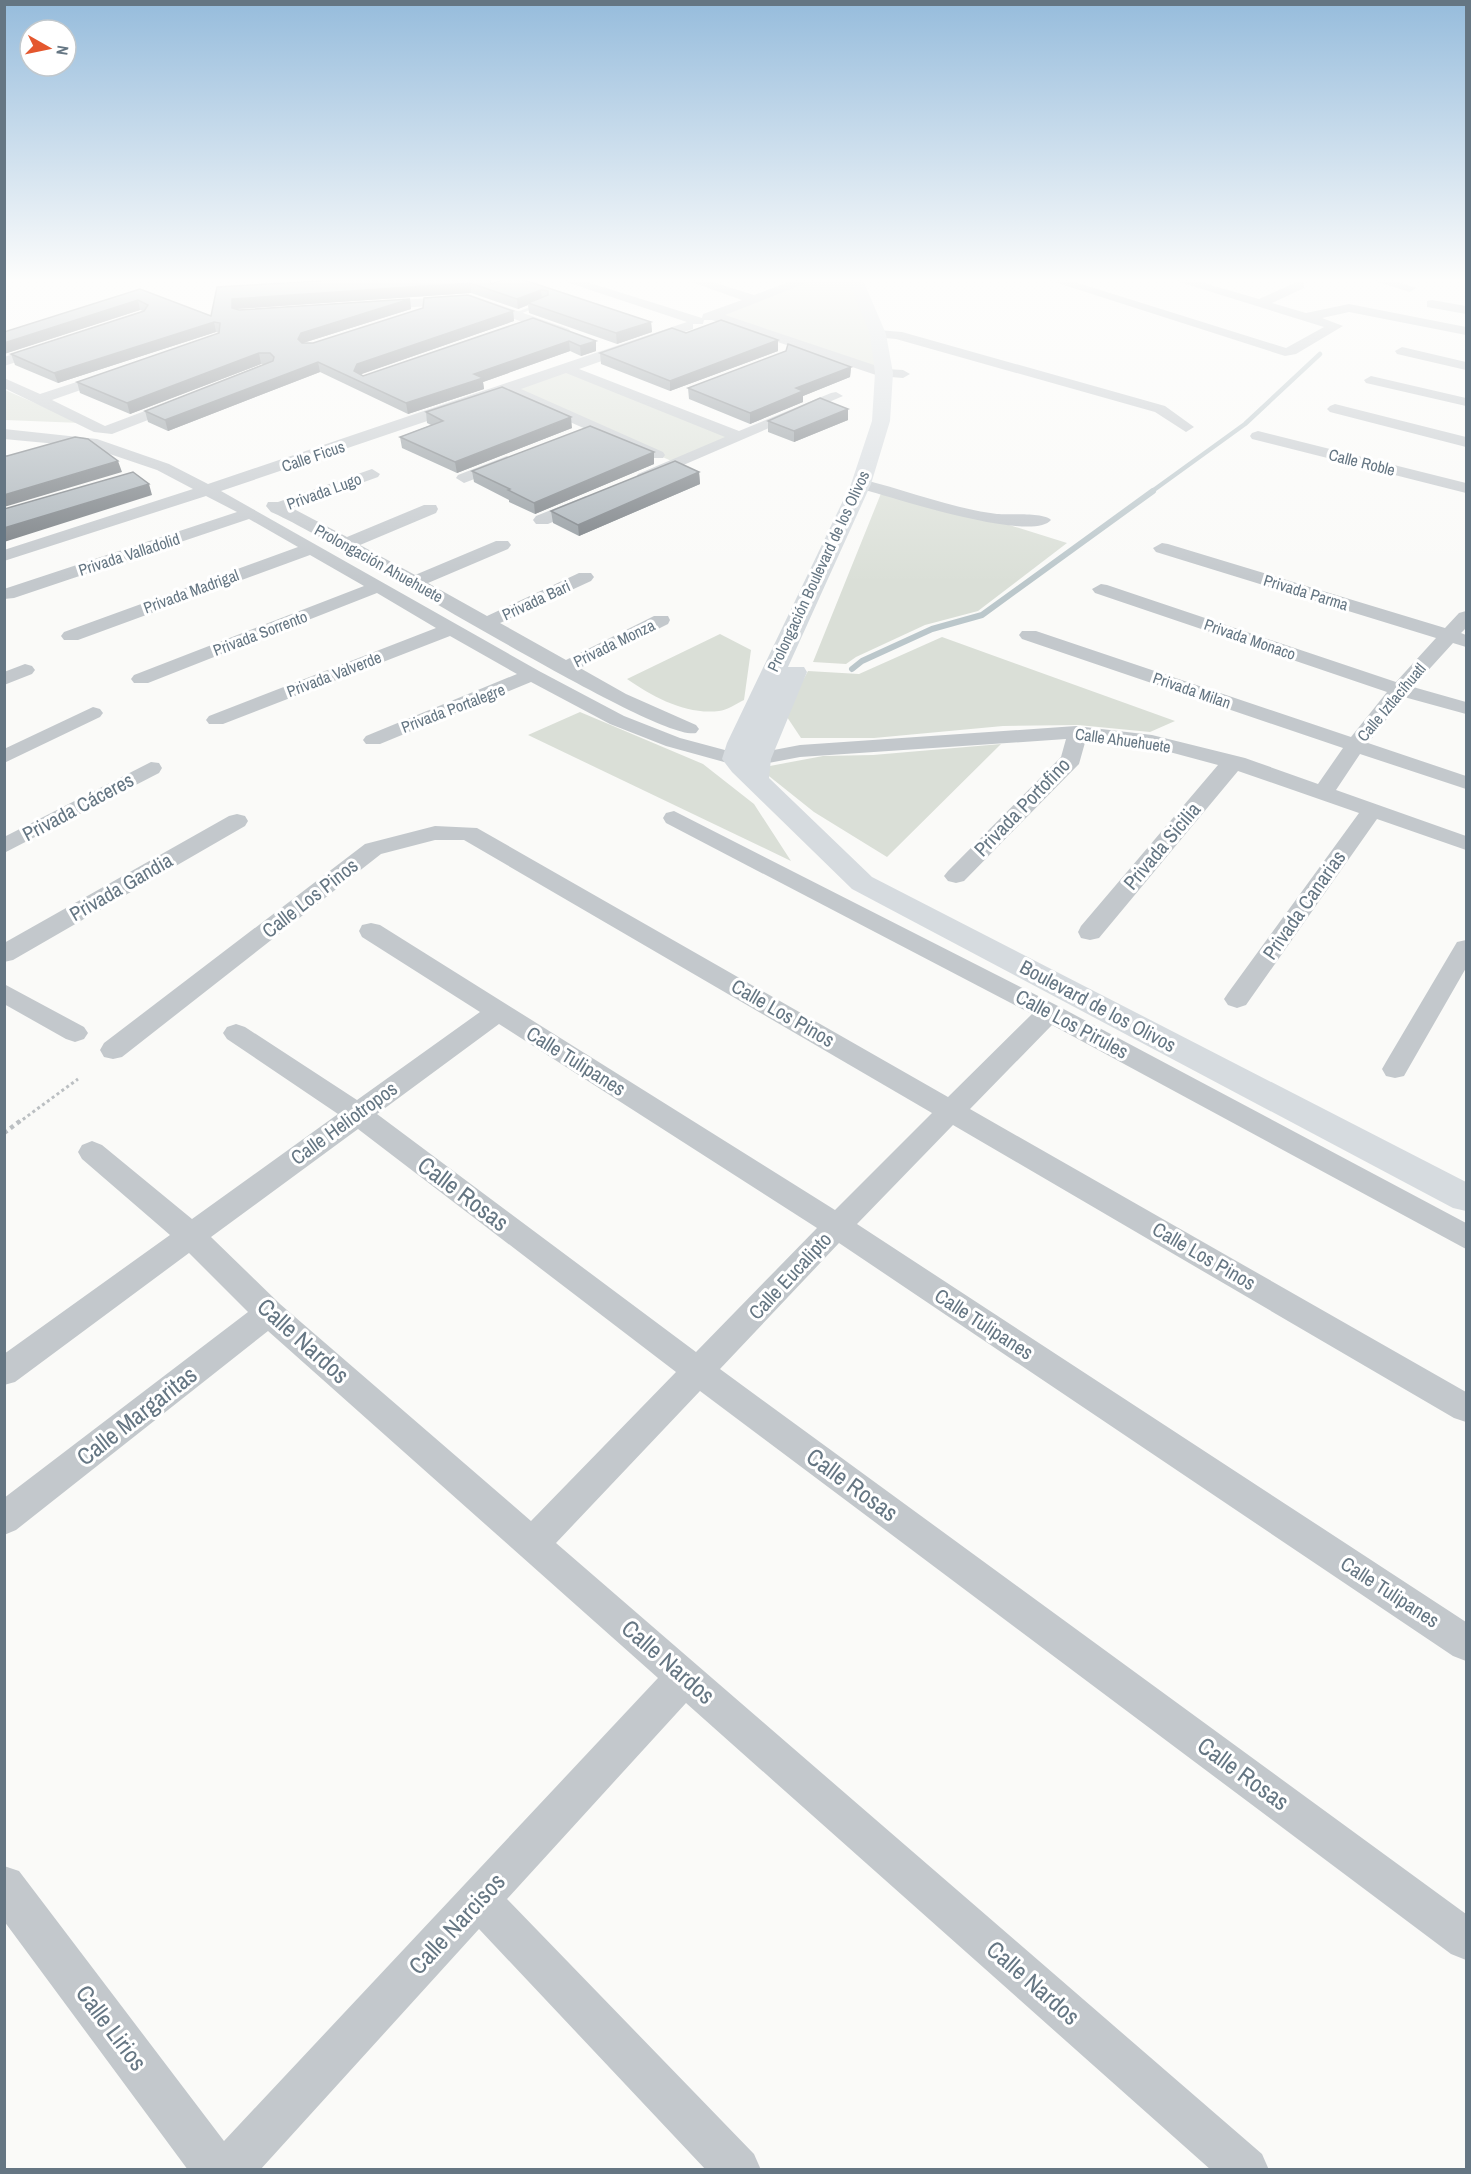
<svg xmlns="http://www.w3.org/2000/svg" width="1471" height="2174" viewBox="0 0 1471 2174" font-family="'Archivo Narrow',sans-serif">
<rect width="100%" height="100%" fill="#fafaf8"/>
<!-- green -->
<path fill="#dadfd7" d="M817,278H862L878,334L884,373L719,317Z
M569,370L738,436L676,463L512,390Z
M5,390L81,423L5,420Z
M884,486L1067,543L978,611L925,625L856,657L846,664L813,662Z
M720,634L751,650L744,700C736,704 727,710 719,711C686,715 653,697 627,679Z
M942,637L1175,721L1150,732L1078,725L1003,726L874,738H801L785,714L808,671L859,674Z
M580,712L703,764L754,804L791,861L528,735Z
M1001,744L887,857L814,812L759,768L823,756L873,755Z"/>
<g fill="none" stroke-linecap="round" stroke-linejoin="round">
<!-- stream-far1 -->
<path stroke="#bbc7cb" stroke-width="4.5" d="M1151,492L1245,424L1320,354"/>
<!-- stream -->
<path stroke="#bbc7cb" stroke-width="6" d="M852,669L862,661L932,629L982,615L1153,491"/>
<!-- path-far1 -->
<path stroke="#bbbfc2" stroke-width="3" stroke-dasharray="3 3" stroke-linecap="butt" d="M18,1123L78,1079"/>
<!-- path -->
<path stroke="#bbbfc2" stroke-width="4.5" stroke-dasharray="4 4" stroke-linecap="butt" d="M4,1133L20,1121"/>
<!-- lane -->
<path fill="#c3c8cc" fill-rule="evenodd" d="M543,302L548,303L517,315L512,314Z"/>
<!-- street -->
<path fill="#c3c8cc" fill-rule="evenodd" d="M554,278H574L702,318L703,314L742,300L680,278H700L754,295L800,278H819L725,315L886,369L903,370L910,374L903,378L879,376L712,320H704L703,324H693V329L579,369L739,431L831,393L836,392L843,396L644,482L638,480L636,477L638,474L725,437L566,373L521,389L663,452L665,455L663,458H651L507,394L221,491L539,671L624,716L680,738L736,753H758L800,745L1076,726L1152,735L1245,758L1318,784L1343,748L1022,639L1019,635L1022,631H1036L1351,737L1387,692L1095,593L1092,589L1101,584L1107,585L1396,682L1436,638L1156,552L1153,548L1162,543L1168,544L1445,628L1459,613L1466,611V628L1461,633L1466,635V647L1453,643L1413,687L1466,702V714L1404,697L1368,743L1466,776V789L1360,754L1336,790L1466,836V850L1377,819L1246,1005L1237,1008L1228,1005L1224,999L1228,993L1359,813L1238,771L1099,938L1090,940L1081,938L1078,932L1081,926L1218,765L1151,747L1086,739L1079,764L964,881L956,883L948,881L944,876L948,871L1061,757L1066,739L800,757L758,765H735L666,746L610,724L531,682L380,744H366L363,740L366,736L517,674L450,636L223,724H209L206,720L209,716L436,628L377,593L148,683H134L131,679L134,675L364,586L310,555L78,640H64L61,636L64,632L298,547L249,519L14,598L4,599V589L237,512L206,496L4,561V550L193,489L157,470L89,447L4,439V429L97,439L169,464L208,484L687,322Z
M1042,278H1062L1286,348L1324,327L1166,278H1187L1259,299L1299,281L1304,282V288L1272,303L1306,313L1349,304L1466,327V335L1349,312L1322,318L1343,326L1296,354L1285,356Z
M1365,278H1387L1416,288L1410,292Z
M471,295L569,329L571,332L564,336L559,335L470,303L374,310L367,306L374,302Z
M1432,300L1466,306V314L1427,307V301Z
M878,330L902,332L1165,406L1194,427L1186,432L1155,412L896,339L873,337V331Z
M46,344L51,345V351L4,366V357Z
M1402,347L1466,362V370L1397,354L1395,351Z
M113,370L120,374L118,377L52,400L105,426L174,400H184L187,403L184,406L112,434L94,432L4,388V378L40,394Z
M1371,376L1466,398V406L1366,383L1364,380Z
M1335,404L1466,437V447L1330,412L1327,409L1330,406Z
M1258,431L1466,483V493L1252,439L1250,436L1252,433Z
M507,456L515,461L513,464L464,483L456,478L458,475Z
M372,469L380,474L378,477L292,508L347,537L424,505H436L438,509L436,513L360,545L415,575L496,541H508L511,545L508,549L428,583L487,616L579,573H591L594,577L591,581L500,623L566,660L654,616H668L670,620L668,624L580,668L626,694L696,725L699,729L696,733C657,743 337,540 271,512L266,506L268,502H278Z
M861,479C906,490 950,508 997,514C1009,515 1044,512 1051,520C1032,544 885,495 855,487L853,484L855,481Z
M586,496L594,501L592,505L548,524H536L533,520L536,516Z
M25,664L32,666L35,670L32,674L4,685V672Z
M93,707L100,709L103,713L100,717L4,763V749Z
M151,762L159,763L162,768L159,773L4,853V837Z
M674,811L1058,1006L1466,1223V1249L1052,1025L970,1109L1466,1392V1422L1454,1418L953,1125L857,1224L1466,1622V1661L1453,1656L839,1243L720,1369L1466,1914V1960L1451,1954L700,1391L556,1543L1262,2154L1269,2170H1211L686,1703L507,1899L754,2154L761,2170H706L479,1929L260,2170H188L4,1921V1866L19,1871L224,2141L658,1678L268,1331L16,1530L4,1535V1498L248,1312L189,1253L15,1382L4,1385V1354L170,1235L82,1159L78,1152L82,1145L92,1141L102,1145L192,1219L338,1114L227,1039L223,1033L227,1027L236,1024L245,1027L357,1100L480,1012L362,937L359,931L362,925L371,923L380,925L835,1210L932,1113L464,840H435L381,854L122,1057L113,1059L104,1057L100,1050L104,1043L365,844L435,826L477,828L948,1097L1032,1014L666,823L663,818L666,813ZM499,1024L817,1228L696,1352L377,1114ZM358,1129L676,1372L531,1521L280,1304L211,1237Z
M237,814L245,816L248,821L245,826L13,960L4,962V943L229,816Z
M1466,940V968L1404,1076L1395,1078L1386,1076L1382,1069L1386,1062L1457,942Z
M4,984L84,1027L88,1033L84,1039L75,1042L66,1039L4,1004Z"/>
<!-- secondary -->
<path fill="#d6dbdf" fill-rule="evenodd" d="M844,278L863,280L886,334L893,373L890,421L871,484L788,667H804L807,672L771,759L769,778L872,877L1466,1182V1211L1453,1208L852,889L732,772L722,759L727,743L851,484L872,421L875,373L870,334L850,285Z"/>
</g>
<!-- wall -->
<path fill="#929a9f" d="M373,278L491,284L508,278L651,322L652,332L617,344L529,313L528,305L518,309L471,293L236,309L239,310L410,299L411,309L303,343H313L513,311L514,321L361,374L363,376L533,318L596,351L581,356L570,351L483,382L484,389L408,414L320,372L168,431L148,422L145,411L264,364H261L130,414L80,393L77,382L219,333L216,332L58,383L15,365L11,354L143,311L140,310L4,354V332L140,289L211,316L217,287Z
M778,340V351L670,391L601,364L600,353Z
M851,367L850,377L803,396V402L750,424L689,399L688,388Z
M848,409V420L794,442L768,432V421Z
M426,412L572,428L457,473L402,448L400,437L431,425L427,423Z
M654,464L535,514L509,502V500L474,482L472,471Z
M699,472L700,484L579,536L553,523L551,511Z"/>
<!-- shaded-wall -->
<path fill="#777d82" d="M470,283L471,293L234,309L232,308V299Z
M541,290L542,300L528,303V305L518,309L517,299Z
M410,299L411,309L303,343L300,349L298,339L301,333Z
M138,300L140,310L4,354V343Z
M513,311L514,321L359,375L354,371L357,364Z
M214,322L216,332L58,383L54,373Z
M651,322L652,332L617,344L616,333Z
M778,340V351L670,391V381Z
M569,341L570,351L483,382L484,389L408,414L406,403L474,374Z
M596,341V351L581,356L580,346Z
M259,353L261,364L130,414L127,403Z
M318,362L320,372L168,431L165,420Z
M851,367L850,377L803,396V402L750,424V413L796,388Z
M848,409V420L794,442V431Z
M571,417L572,428L457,473L455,462Z
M654,452V464L535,514L534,503Z
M118,461L122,472L4,507V495Z
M699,472L700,484L579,536L578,525Z
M149,484L152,495L4,542V528Z"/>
<!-- building -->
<path fill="#aab3b9" stroke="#777d82" stroke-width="1.5" d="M373,278H490L491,284L508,278H518L651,322L616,333L528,303L548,295V291L541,290L517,299L470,283L232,299V308L239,310L410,299L301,333L298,339L302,343H313L423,308L424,298L468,295L513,311L357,364L354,371L363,376L533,318L596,341L580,346L569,341L474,374L483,378L406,403L318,362L165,420L145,411L273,361L274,357L270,353H259L127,403L77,382L219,333L220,323L214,322L54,373L11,354L144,311L148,305L138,300L4,343V332L140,289L211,316L217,287Z
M721,320L778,340L670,381L600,353L672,328L686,333Z
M788,344L851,367L796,388L803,391L750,413L688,388L786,351Z
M502,387L571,417L455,462L400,437L443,421L426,412Z
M820,398L848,409L794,431L768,421Z
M590,426L654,452L534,503L508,490L510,489L472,471Z
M75,437L88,439L118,461L4,495V456H7Z
M675,461L699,472L578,525L551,511Z
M133,472L149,484L4,528V509Z"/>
<!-- sky -->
<linearGradient id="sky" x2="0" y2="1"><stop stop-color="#96bcdc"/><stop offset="0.48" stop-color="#fdfdfc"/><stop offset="1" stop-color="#fdfdfc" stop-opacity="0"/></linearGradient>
<rect width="1471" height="583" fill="url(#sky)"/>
<g text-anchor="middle" stroke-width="6" stroke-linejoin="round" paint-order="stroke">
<!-- far-street labels -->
<g font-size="16" fill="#657683" stroke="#fff">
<text transform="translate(313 456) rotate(-19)" y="6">Calle Ficus</text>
<text transform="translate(1362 462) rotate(14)" y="6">Calle Roble</text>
<text transform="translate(324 491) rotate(-20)" y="6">Privada Lugo</text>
<text transform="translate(129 554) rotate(-18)" y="6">Privada Valladolid</text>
<text transform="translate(379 563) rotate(29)" y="6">Prolongación Ahuehuete</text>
<text transform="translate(818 571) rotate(-65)" y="6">Prolongación Boulevard de los Olivos</text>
<text transform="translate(191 591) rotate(-20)" y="6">Privada Madrigal</text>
<text transform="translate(1306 592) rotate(17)" y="6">Privada Parma</text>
<text transform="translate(536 600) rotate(-25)" y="6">Privada Bari</text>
<text transform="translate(260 633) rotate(-21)" y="6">Privada Sorrento</text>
<text transform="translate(1250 639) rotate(19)" y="6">Privada Monaco</text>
<text transform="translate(614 643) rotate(-26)" y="6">Privada Monza</text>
<text transform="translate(334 674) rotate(-21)" y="6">Privada Valverde</text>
<text transform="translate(1192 690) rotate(19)" y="6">Privada Milan</text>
<text transform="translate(1391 702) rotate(-50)" y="6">Calle Iztlacíhuatl</text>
<text transform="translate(453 708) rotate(-21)" y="6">Privada Portalegre</text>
<text transform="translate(1123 740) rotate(8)" y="6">Calle Ahuehuete</text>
</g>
<!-- street labels -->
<g font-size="20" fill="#657683" stroke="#fff">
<text transform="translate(78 807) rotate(-28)" y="7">Privada Cáceres</text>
<text transform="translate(1022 807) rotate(-46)" y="7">Privada Portofino</text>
<text transform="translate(1162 846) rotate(-50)" y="7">Privada Sicilia</text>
<text transform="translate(121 887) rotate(-30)" y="7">Privada Gandia</text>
<text transform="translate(310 898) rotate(-38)" y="7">Calle Los Pinos</text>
<text transform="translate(1304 905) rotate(-55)" y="7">Privada Canarias</text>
<text transform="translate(1098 1006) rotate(28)" y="7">Boulevard de los Olivos</text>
<text transform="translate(783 1013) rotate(30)" y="7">Calle Los Pinos</text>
<text transform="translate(1072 1024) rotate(28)" y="7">Calle Los Pirules</text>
<text transform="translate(576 1061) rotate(32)" y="7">Calle Tulipanes</text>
<text transform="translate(344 1123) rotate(-36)" y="7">Calle Heliotropos</text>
<text transform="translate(1204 1256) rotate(30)" y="7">Calle Los Pinos</text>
<text transform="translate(790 1276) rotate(-47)" y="7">Calle Eucalipto</text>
<text transform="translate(984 1324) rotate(33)" y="7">Calle Tulipanes</text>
<text transform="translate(1390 1592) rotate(33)" y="7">Calle Tulipanes</text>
</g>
<!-- near-street labels -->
<g font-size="24" fill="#657683" stroke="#fff">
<text transform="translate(463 1194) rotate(37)" y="8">Calle Rosas</text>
<text transform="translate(303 1341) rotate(42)" y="8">Calle Nardos</text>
<text transform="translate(137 1416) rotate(-38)" y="8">Calle Margaritas</text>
<text transform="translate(852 1485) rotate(36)" y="8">Calle Rosas</text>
<text transform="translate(668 1662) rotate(41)" y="8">Calle Nardos</text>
<text transform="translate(1243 1774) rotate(36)" y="8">Calle Rosas</text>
<text transform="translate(457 1924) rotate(-47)" y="8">Calle Narcisos</text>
<text transform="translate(1033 1983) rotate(41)" y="8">Calle Nardos</text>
<text transform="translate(111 2028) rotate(53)" y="8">Calle Lirios</text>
</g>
</g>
<!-- border -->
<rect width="1471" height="2174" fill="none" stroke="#657683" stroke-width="12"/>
<!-- north arrow -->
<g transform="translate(48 48) rotate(99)"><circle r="28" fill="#ffffff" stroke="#c1c8cd" stroke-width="1.5"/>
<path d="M0-4.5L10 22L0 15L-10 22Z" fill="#e4572e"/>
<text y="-9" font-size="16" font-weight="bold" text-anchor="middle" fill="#657683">N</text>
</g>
</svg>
